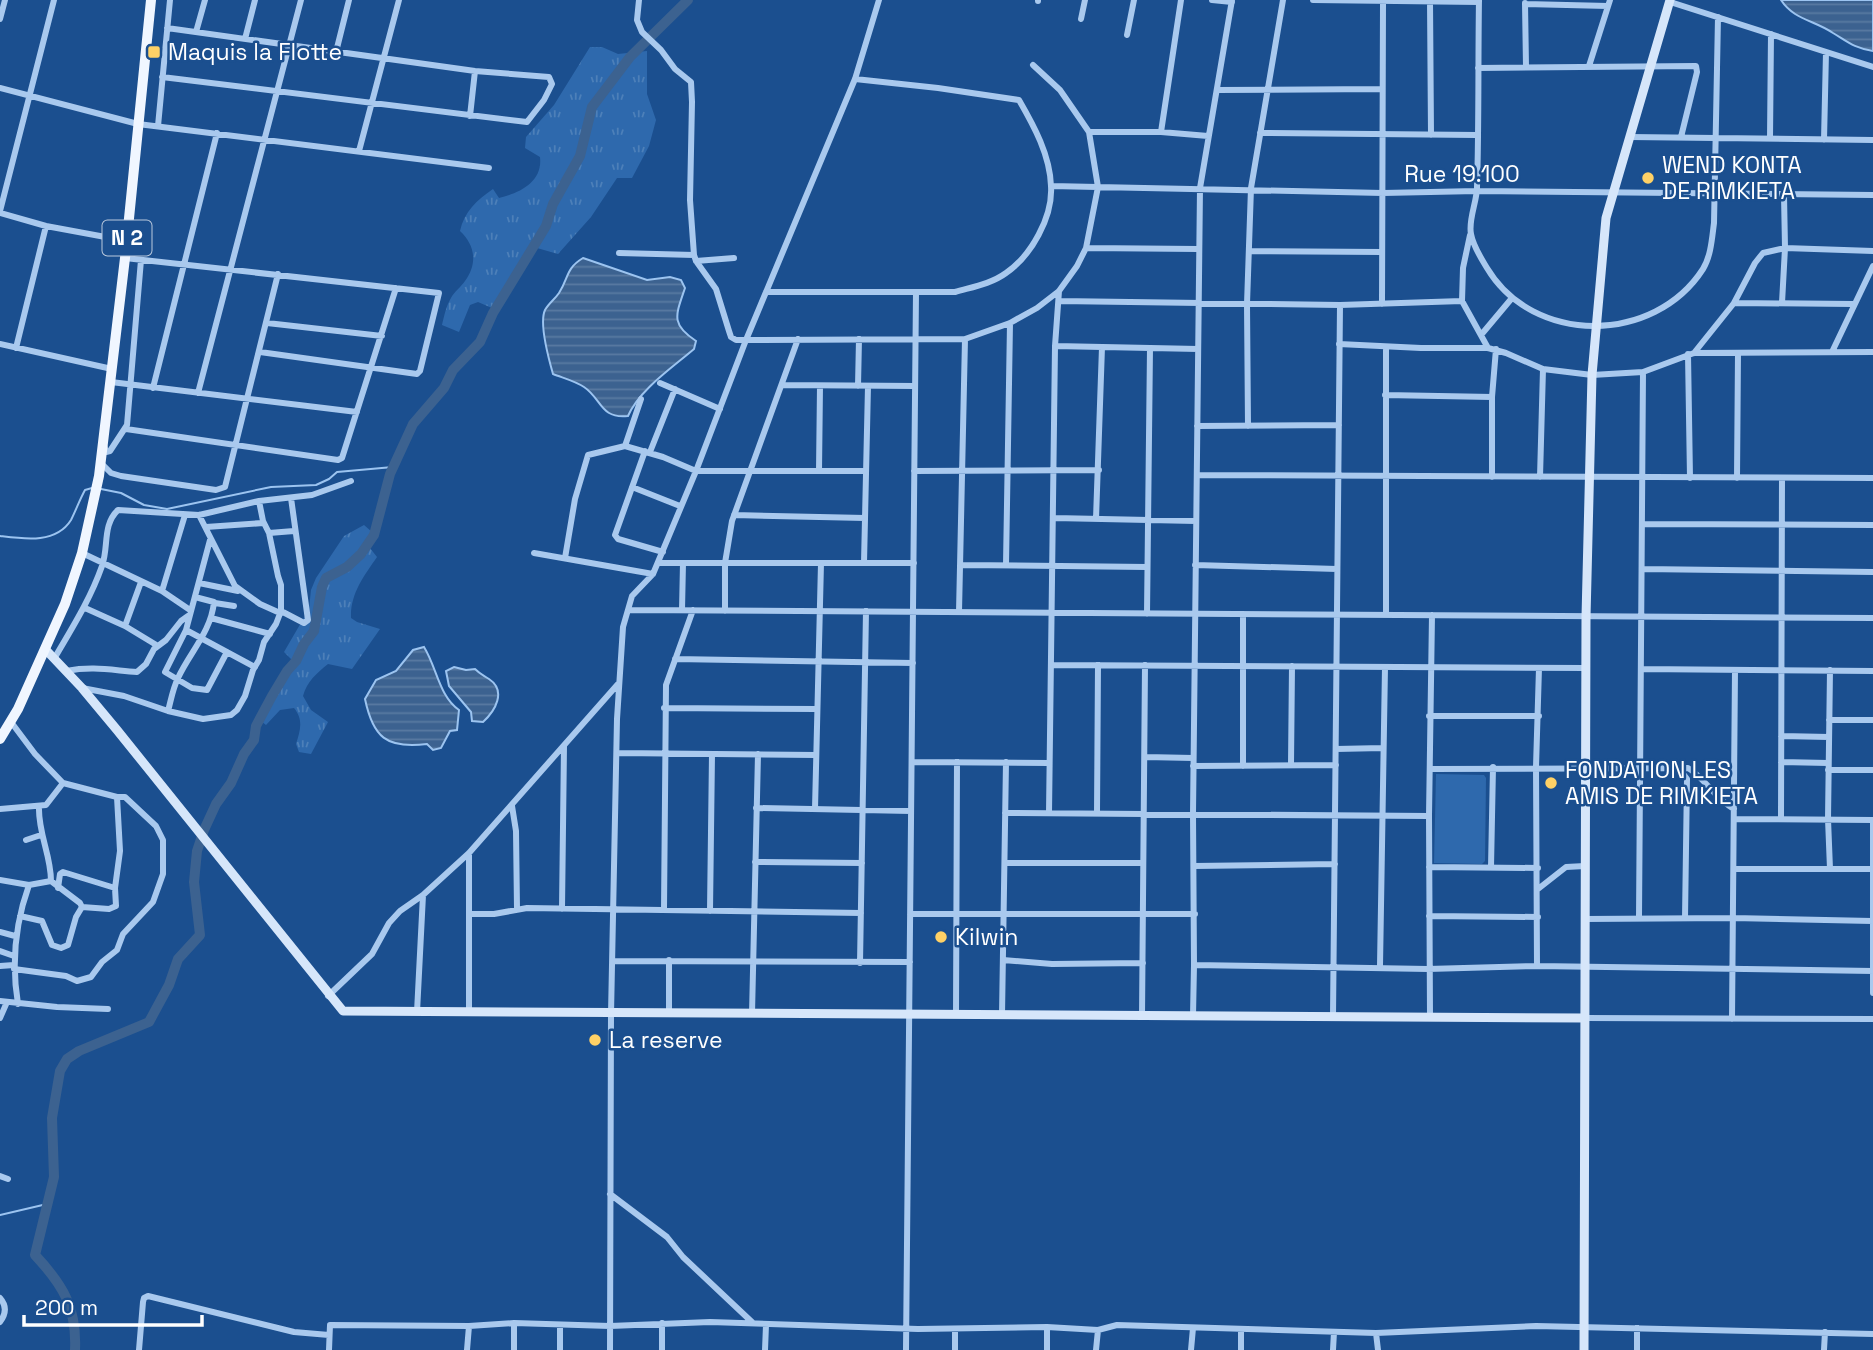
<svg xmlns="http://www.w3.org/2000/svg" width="1873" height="1350" viewBox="0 0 1873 1350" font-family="'Space Grotesk',sans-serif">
<defs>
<pattern id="grass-tufts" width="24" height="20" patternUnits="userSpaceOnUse" patternTransform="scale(1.75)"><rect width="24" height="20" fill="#2e69ad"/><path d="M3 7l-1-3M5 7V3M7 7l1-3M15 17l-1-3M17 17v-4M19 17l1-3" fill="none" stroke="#4d80b9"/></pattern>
<pattern id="water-rules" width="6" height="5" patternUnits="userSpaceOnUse" patternTransform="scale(1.75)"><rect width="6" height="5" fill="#3c6290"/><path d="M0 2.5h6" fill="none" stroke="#597aa1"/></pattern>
</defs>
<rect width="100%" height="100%" fill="#1b4f8f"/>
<!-- grass -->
<path fill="url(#grass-tufts)" d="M590,47H602L618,54L647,51V94L656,120L649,146L632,178H617L591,217L558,254L530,246L492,308L478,302L470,305L459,332L442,325C444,317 446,306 451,298C454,292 461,287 465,281C478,263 475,245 460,231C464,212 477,200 493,189L499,198C520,193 543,182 540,157L525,148L526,137L554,105Z
M364,525L372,532L366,543L377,557C364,576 350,594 351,618L357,622L380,629L352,669L328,664C317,673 307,681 303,696L311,710L328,722L311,754L299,752L296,744C300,731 304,720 294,708L280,710L266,725L261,721L287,675L291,659L284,652L309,609L311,590L316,578L344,536Z"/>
<!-- pitch -->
<path fill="#2e69ad" d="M1436,774L1484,775L1486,778L1485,861L1482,864L1434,863Z"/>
<!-- water -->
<path fill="url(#water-rules)" stroke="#9cc4f0" stroke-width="2" d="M1781,0H1873V51C1854,48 1848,42 1833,33C1814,20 1794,20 1781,0Z
M583,258L647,280L670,277L681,280L685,288C676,315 670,324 696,341L694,349C673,367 639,390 628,416C600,419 602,399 584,387C575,381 563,378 553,374C549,360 539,323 545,310C549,303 555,299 559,293C569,278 565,269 583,258Z
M424,647C437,668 439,696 459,710L457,730L450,731L441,748L433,750L427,744C386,749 373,737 365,699L376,680L396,671L413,650Z
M454,667L466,670L475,669C480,674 483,675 489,679C507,691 495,711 483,722L472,721L471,712L449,686L446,671Z"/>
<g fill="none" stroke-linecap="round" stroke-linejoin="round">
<!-- stream -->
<path stroke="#9cc4f0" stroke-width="2" d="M101,489L121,493L144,505L167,509L271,487L316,485L329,479L337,472L393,467
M0,536C24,539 56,544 71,520C76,510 80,499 85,490L92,488
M0,1215L47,1204"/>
<!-- river -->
<path stroke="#3c6290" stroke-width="10" d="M75,1350C77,1308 63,1285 35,1255L54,1177L52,1118L60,1071L67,1059L79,1051L149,1022L169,985L178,959L200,935L194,882L197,851L204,830L216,804L231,783L244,754L254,740L256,726L272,696L287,671L296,661L304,644L314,631L322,587L326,578L347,567L361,554L374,535L390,474L413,424L444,388L453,370L480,342L493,313L546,226L553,204L580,156L592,107L630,57L688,0"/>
<!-- street -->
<path stroke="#a9c9ee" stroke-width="6" d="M639,0L637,20L642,32L661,50L675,69L691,82L692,102L690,200L694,255L696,261L716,289L729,331L731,337L736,340L965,339L1010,323L1037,308L1059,291L1077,266L1086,248L1098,187L1089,132L1060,90L1033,65
M1212,0L1232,2
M1313,0L1479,2
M1479,0C1478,62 1479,125 1477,187C1477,202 1468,220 1471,234C1473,246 1481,258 1487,268C1533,345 1654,345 1703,269C1711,256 1712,238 1714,223L1718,17
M1038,1V0
M1430,1L1431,135
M1670,2L1873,67
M1525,3L1526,67
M1525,4L1608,6
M0,19L5,0
M1081,19L1085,0
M196,32L205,0
M1127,35L1134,0
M245,39L255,0
M336,52L349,0
M1589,66L1610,0
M1478,68L1696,66L1697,72L1681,137
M162,77L527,122L544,100L552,84L549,77L475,71L167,28
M0,88L138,124L489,168
M1217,90L1382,89
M470,116L475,71
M158,126L170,0
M1089,132H1161L1208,136
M1161,132L1181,0
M1260,133L1477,135
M1630,137L1873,140
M1770,138L1771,34
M1824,140L1826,52
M359,151L399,0
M1051,186L1383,193L1477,191L1873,195
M0,211L54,0
M0,213L46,226L127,241
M1470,235L1463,268L1462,301L1488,348
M1086,248L1198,249
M1249,251L1382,252
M619,253L694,255
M125,258L439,293L420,371L417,374L260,352
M696,261L734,258
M766,292H955C972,287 991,284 1006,273C1031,256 1053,217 1051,186C1050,155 1034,126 1019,100L938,88L855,79
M1059,301L1340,305L1462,301
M1734,303L1853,304
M1782,303L1785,248L1784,195
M1382,304L1383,3
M267,323L382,336
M1481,335L1512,298
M0,344L112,369
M1339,344L1421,348H1488L1506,353L1543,369L1592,375L1643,372L1694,353L1873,352
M1055,346L1198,349
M16,348L46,226
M1832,352L1873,266
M1694,353L1734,303L1755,263L1763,253L1785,248L1873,251
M1688,354L1690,478
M111,382L357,412
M660,383L720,409
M782,385L915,386
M858,386L859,339
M153,388L217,133
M198,393L301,0
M1385,395L1492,397
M1197,426L1339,425
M1248,426L1247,304L1251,188L1283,0
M126,429L338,460L342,458L396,288
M104,445L106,452L110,451L127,425L141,260
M625,446L641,399
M645,451L615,535L618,539L663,552
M650,452L675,389
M101,463L111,473L121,476L216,490L225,487L278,274
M819,471L820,386
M914,471L1099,470
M1197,475L1873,478
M1492,477V397L1496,349
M1540,477L1543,369
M1737,478L1738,353
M632,487L680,506
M199,515L235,586L260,604L280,613
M734,515L865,518
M1054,518L1196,521
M1096,519L1102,347
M1642,524L1873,525
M206,527L263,523
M269,533L294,531
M210,540L186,630L165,672L192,688L207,690L227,652
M82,553L162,591L190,610
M534,553L653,574
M565,558L575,499L588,455L625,446L663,457L696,471H866
M659,563H914
M864,563L868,386
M960,565L1147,567
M1006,565L1010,323
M1195,565L1337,569
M1643,569L1873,572
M199,583L238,591
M162,591L185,515
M215,603L234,606
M85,608L125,626L158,646
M628,610L1873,618
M682,610L683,563
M281,611L304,623L308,620L291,498
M725,611V563L732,521L798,339
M959,612L965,339
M1147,614L1150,348
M1386,615V347
M211,618L270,634
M125,626L141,582
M186,630L255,667
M54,659C72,628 90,600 102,566C109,547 102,525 118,510L199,515L259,501L312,495L351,481
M675,659L913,663
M1052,665L1586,668
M1641,669L1873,671
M1830,670L1828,819L1830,869
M66,671C93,666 110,670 137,672L146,664L154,649L166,640L181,621L188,616
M82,688L124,696L168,711L203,719L231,715L237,710L245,696L253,670L259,660L264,642L276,624L281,611V585L278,576L269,533L263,521L259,501
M664,708L817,709
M168,711C171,700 173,688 178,678C190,652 211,632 214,602L195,597
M1429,716H1539
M1829,720H1873
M11,722L35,754L63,783L117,797H125L156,826L163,840V874L153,902L123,934L117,950L102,962L91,977L77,981L66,976L14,969
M1781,736L1829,737
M1336,749L1383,748
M617,753L816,755
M1145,757L1193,758
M912,762L1049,763
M1781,762L1828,763
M1291,765L1292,666
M1193,766L1336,765
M1243,766V614
M1678,767L1687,779L1685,918
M1430,769L1688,768C1704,777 1714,798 1734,809
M1828,770H1873
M512,806L516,831L517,909
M39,807C38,833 51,855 51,881L80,903L82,907L109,909L116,906L115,888L120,851L117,797
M756,808L911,811
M0,809L46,805L63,783
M815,809L821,563
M1005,813L1429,816
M1049,813L1055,346L1059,291
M1097,813L1098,665
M1734,819L1873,820V993
M1781,819L1782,478
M26,840L41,835
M755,862L862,863
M1005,863H1143
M1194,866L1335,864
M1429,867L1538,868
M1491,867L1493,767
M1734,869H1872
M0,880L29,885L51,881
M58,888L60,874L63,872L115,888
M1538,889L1566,867L1585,866
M562,909L564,746
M664,910L666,685L693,610
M710,911L712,754
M469,914H494L527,908L861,913
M910,914H1195
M20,916L42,921L52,945L61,948L68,945L76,917L82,907
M1429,916L1538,917
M1639,918L1643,372
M1585,919L1733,918L1872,921
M0,932L15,936
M0,951L14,956
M1003,960L1052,964L1143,963
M613,961L910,962
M860,963L866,611
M1194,965L1193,814L1200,188L1232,0
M0,966L14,965
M1380,966L1385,667
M1537,966L1536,767L1539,668
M328,996L372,954L389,923L400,911L423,895L469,853L618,684
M0,1001L57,1007L108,1009
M18,1004C11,962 15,924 29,885
M417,1012L423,895
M469,1012V853
M669,1014V960
M752,1014L758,754
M956,1015L957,762
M1002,1015L1006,762
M1142,1016L1145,665
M1193,1016L1194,965L1428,969L1537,966L1873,971
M1333,1017L1340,305
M1430,1017L1429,816L1432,615
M0,1018L7,1002
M1585,1018L1873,1019
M1732,1019L1735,670
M0,1176L8,1179
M610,1194L667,1237L683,1257L753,1323
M0,1298C7,1306 6,1314 0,1322
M955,1329V1350
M1241,1329V1350
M1376,1333L1378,1350
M139,1350L143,1302L144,1298L148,1296L294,1332L329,1335
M329,1350L330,1325L469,1326L514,1323L610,1326L710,1322L918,1329L1047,1327L1098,1330L1117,1325L1376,1333L1536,1326L1873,1334
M467,1350L469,1326
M514,1350V1323
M560,1350V1325
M610,1350L611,1014L617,719L623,627L632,596L653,574L696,471L746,340L855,79L879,0
M662,1350V1323
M765,1350L766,1325
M906,1350L916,292
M1047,1350V1327
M1096,1350L1098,1330
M1191,1350L1193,1328
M1333,1350L1334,1332
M1637,1350V1328
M1824,1350L1825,1332"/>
<!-- secondary -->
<path stroke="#d6e6fa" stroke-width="9" d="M46,650L82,688L117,730L343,1011L1585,1018
M1584,1350L1586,617L1592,375L1606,218L1670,0"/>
<!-- primary -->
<path stroke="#f0f6ff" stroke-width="10" d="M0,739L18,709L65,604L82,553L99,476L125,258L151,0"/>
</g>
<!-- markers -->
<g fill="#ffd166" stroke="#1b4f8f" stroke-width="2.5">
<rect x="147" y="45" width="14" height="14" rx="3.5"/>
<circle cx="1648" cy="178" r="7"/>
<circle cx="1551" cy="783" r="7"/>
<circle cx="941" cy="937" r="7"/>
<circle cx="595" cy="1040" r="7"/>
</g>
<g text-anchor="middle" stroke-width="5" stroke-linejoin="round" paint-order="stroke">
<!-- shield labels -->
<rect fill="#1b4f8f" stroke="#bbcadd" stroke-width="2" x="102.5" y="220.5" width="49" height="35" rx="5"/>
<g font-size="21" font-weight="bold" fill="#fff">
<text x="127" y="245">N 2</text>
</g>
<!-- poi labels -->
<g font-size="23" fill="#fff" stroke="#1b4f8f" text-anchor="start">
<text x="168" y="60">Maquis la Flotte</text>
<text x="1662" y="173">WEND KONTA<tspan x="1662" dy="26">DE RIMKIETA</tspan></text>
<text x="1565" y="778">FONDATION LES<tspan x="1565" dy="26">AMIS DE RIMKIETA</tspan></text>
<text x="955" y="945">Kilwin</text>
<text x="609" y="1048">La reserve</text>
</g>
<!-- street labels -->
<g font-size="23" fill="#fff" stroke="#1b4f8f">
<text x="1462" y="182">Rue 19.100</text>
</g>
</g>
<!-- scale -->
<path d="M24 1315v10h178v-10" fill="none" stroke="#ffffff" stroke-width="3.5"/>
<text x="35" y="1315" font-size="21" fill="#ffffff" stroke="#1b4f8f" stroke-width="5" paint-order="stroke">200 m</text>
</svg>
